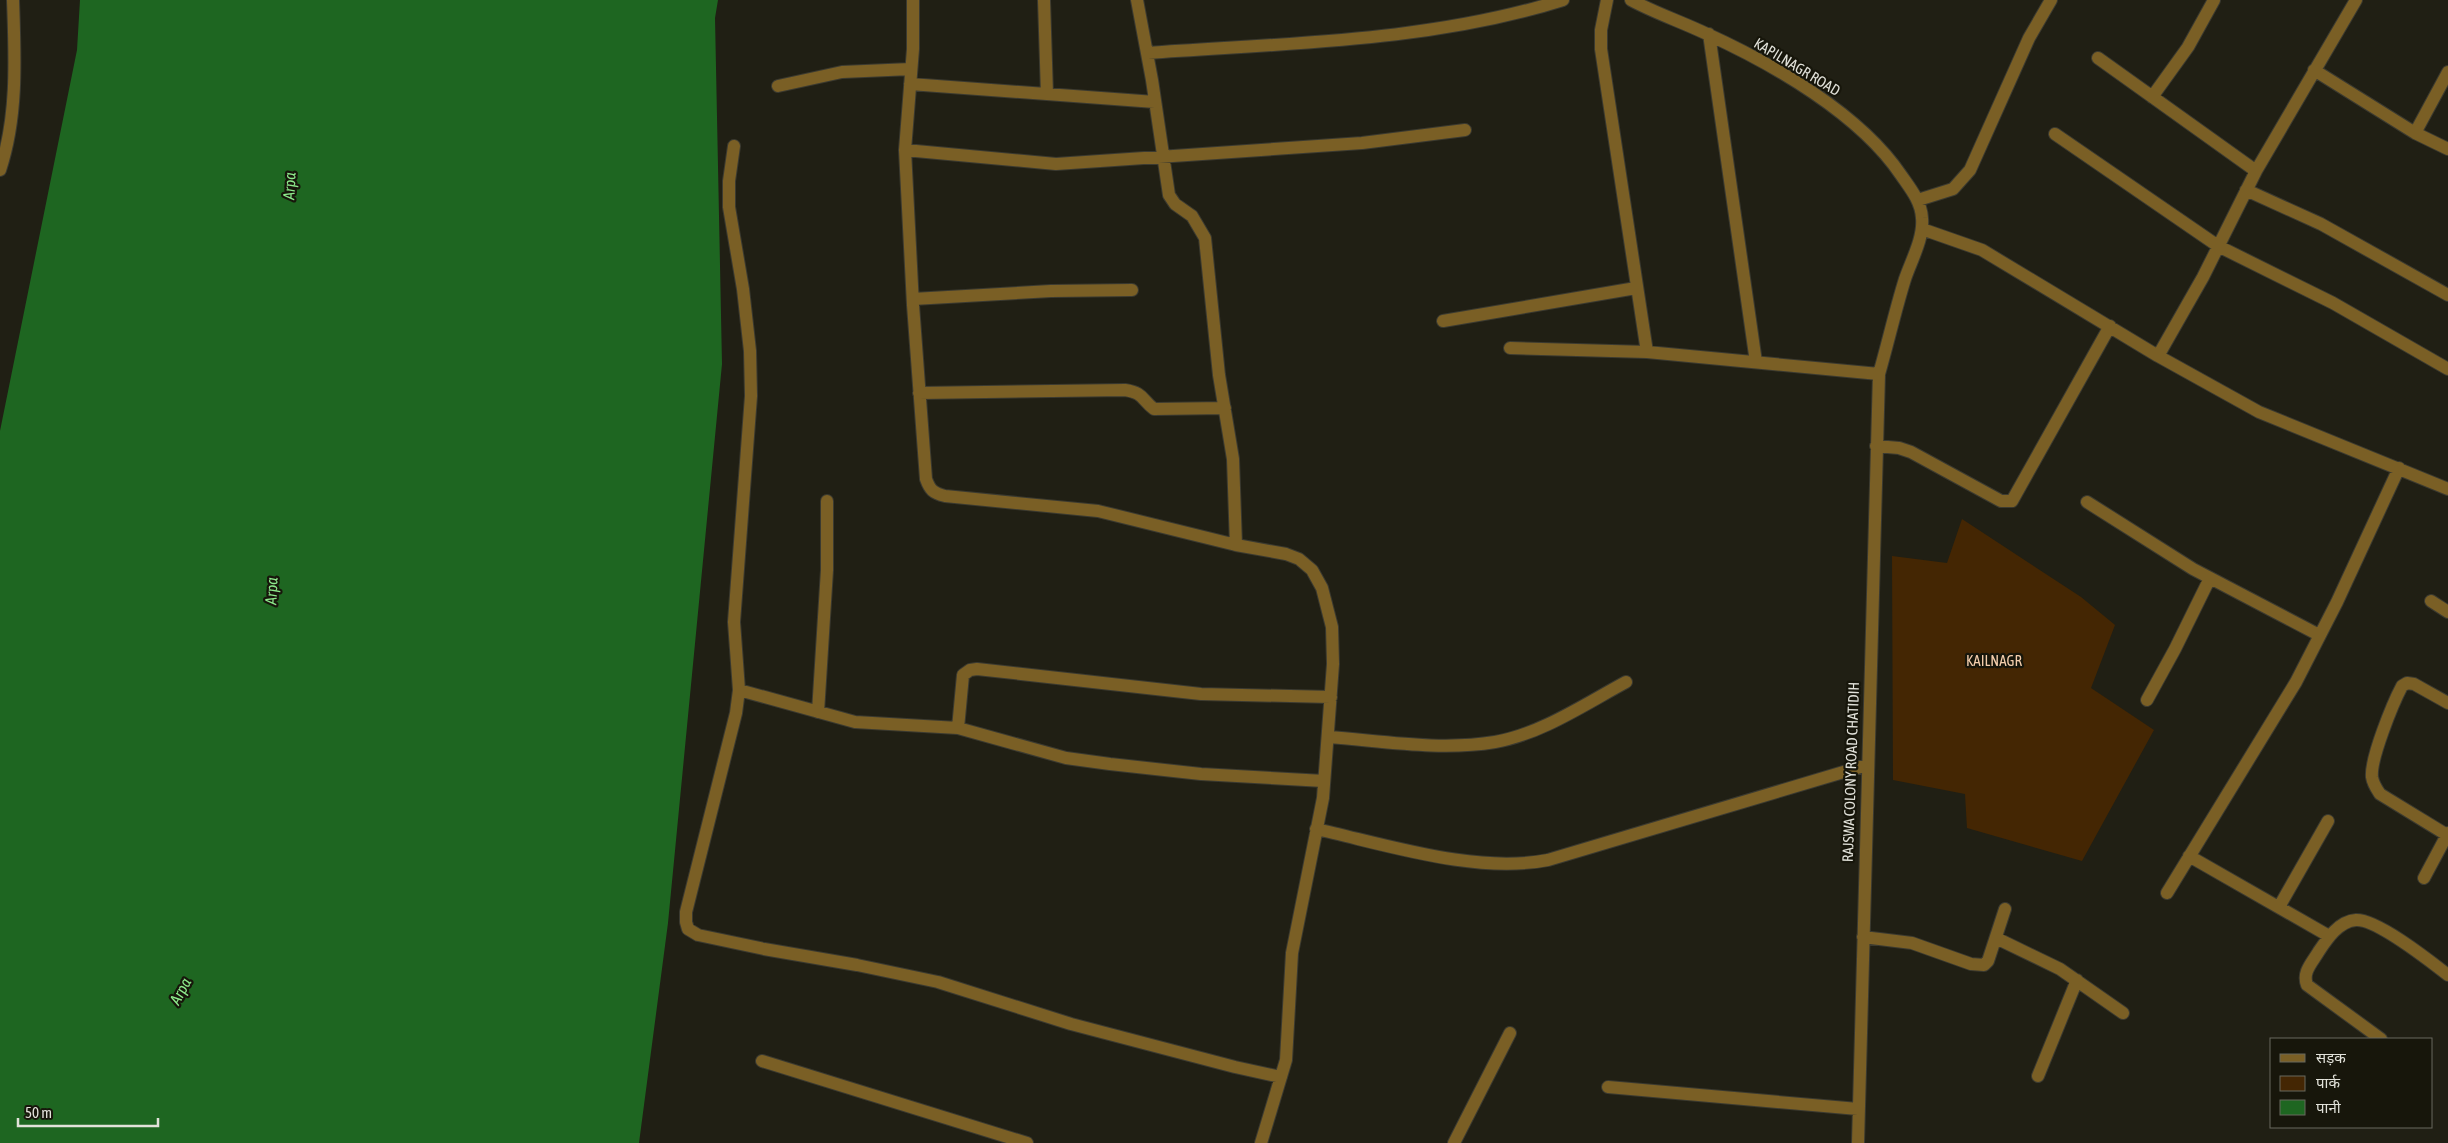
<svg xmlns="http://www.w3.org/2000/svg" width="2448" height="1143" viewBox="0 0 2448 1143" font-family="'Asap Condensed','Noto Sans Devanagari',sans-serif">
<rect width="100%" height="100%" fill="#201f14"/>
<!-- green -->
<path fill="#442603" d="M1962,519L2081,597L2115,625L2091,688L2154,730L2082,861L1967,828L1965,794L1893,780L1892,556L1947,563Z"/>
<!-- water -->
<path fill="#1e6621" d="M80,0H718L715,18L722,364L668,923L639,1143H0V431L77,50Z"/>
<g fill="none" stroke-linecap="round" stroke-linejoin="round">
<defs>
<path id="street" d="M913,0V49L905,150L913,305L926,479C930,490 933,493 945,496L1098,511L1236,545L1286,554L1299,559L1312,570L1322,588L1332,627L1333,664L1323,798L1292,953L1286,1060L1261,1143
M1044,0L1047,94
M1137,0L1152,80L1169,195L1175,204L1192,216L1205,238L1219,375L1233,459L1236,545
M1607,0L1601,30V49L1647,352
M1631,0C1655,13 1682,22 1707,34C1773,64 1860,114 1901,175C1910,188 1921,201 1922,218C1924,238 1911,261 1905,279C1895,311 1888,343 1879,374L1858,1143
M1709,34L1756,362
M1148,53C1286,43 1430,42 1563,0
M2098,58L2256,171
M2314,70L2415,133L2448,149
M910,84L1155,102
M778,86L842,72L911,69
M2152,97L2188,47L2214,0
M2415,133L2448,72
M2055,134L2218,246L2333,303L2448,369
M734,146L729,181V207L743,289L750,351L751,396L734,622L739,690L736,713L686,912V922L688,929L698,935L764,949L857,965L938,982L1071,1024L1235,1067L1281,1077
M905,150L1056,164L1362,143L1465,130
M0,170C18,116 15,57 13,0
M2246,190L2321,224L2448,295
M1918,200L1953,189L1970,170L2029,38L2051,0
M1922,229L1982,250L2158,356L2259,412L2448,489
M913,299L1051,291L1132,290
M1443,321L1636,288
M1510,348L1647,352L1879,374
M2158,356L2203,277L2256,171L2356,0
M919,393L1125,390C1144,393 1141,399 1154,409L1225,408
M1876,446L1899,448L1911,452L2001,501H2012L2110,326
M2087,502L2193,569L2319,635
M2431,601L2448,612
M739,690L855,722L958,728L1066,758L1110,764L1201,774L1324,781
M2147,700L2175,649L2210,578
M818,712L827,570V501
M958,728L963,675L970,670L977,669L1201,694L1331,697
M1328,737C1383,741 1440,751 1495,742C1541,734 1585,704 1626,682
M1316,829C1388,845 1476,874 1548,860L1867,765
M2447,835L2380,794C2376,788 2373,784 2372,777C2370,759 2393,703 2402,686L2407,683L2414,684L2448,703
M2189,856L2329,936
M2424,878L2448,833
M2167,893L2296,682L2337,602L2399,468
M2279,907L2328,821
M1863,937L1912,943L1971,964L1984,965L1988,961L2005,909
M1996,938L2060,969L2123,1013
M2381,1039L2307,985C2302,972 2312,963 2319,951C2327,939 2339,921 2356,920C2377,919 2430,961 2448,975
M762,1061L1027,1143
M2038,1076L2077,980
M1608,1087L1858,1109
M1454,1143L1510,1033"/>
</defs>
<!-- street casing -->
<use href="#street" stroke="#3b3a30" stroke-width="14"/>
<!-- street -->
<use href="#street" stroke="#7a5f25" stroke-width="12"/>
</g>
<g text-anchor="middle" stroke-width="4.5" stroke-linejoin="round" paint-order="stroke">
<!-- street labels -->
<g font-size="15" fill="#e2e2da" stroke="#17160b">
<text transform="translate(1797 67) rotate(31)" y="5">KAPILNAGR ROAD</text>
<text transform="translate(1851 772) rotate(-88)" y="5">RAJSWA COLONY ROAD CHATIDIH</text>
</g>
<!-- park labels -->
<g font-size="15" fill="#f4ceac" stroke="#17160b">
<text x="1994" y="666">KAILNAGR</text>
</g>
<!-- water labels -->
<g font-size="16" font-style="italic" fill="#8dea8c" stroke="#17160b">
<text transform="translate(289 186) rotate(-87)" y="6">Arpa</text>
<text transform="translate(271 591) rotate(-87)" y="6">Arpa</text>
<text transform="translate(180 991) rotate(-62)" y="6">Arpa</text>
</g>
</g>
<!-- legend -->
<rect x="2270" y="1038" width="162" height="90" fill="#17160b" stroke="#68685e"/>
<rect x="2280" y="1054" width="25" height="8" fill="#7a5f25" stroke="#68685e"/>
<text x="2316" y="1063" font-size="15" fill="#e2e2da">सड़क</text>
<rect x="2280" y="1076" width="25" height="15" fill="#442603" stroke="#68685e"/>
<text x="2316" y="1088" font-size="15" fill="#e2e2da">पार्क</text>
<rect x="2280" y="1100" width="25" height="15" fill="#1e6621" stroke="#68685e"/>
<text x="2316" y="1113" font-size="15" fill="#e2e2da">पानी</text>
<!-- scale -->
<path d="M18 1118v8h140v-8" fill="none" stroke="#e2e2da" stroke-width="2.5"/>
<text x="25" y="1118" font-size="15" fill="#e2e2da" stroke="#17160b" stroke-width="4" paint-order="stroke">50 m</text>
</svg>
